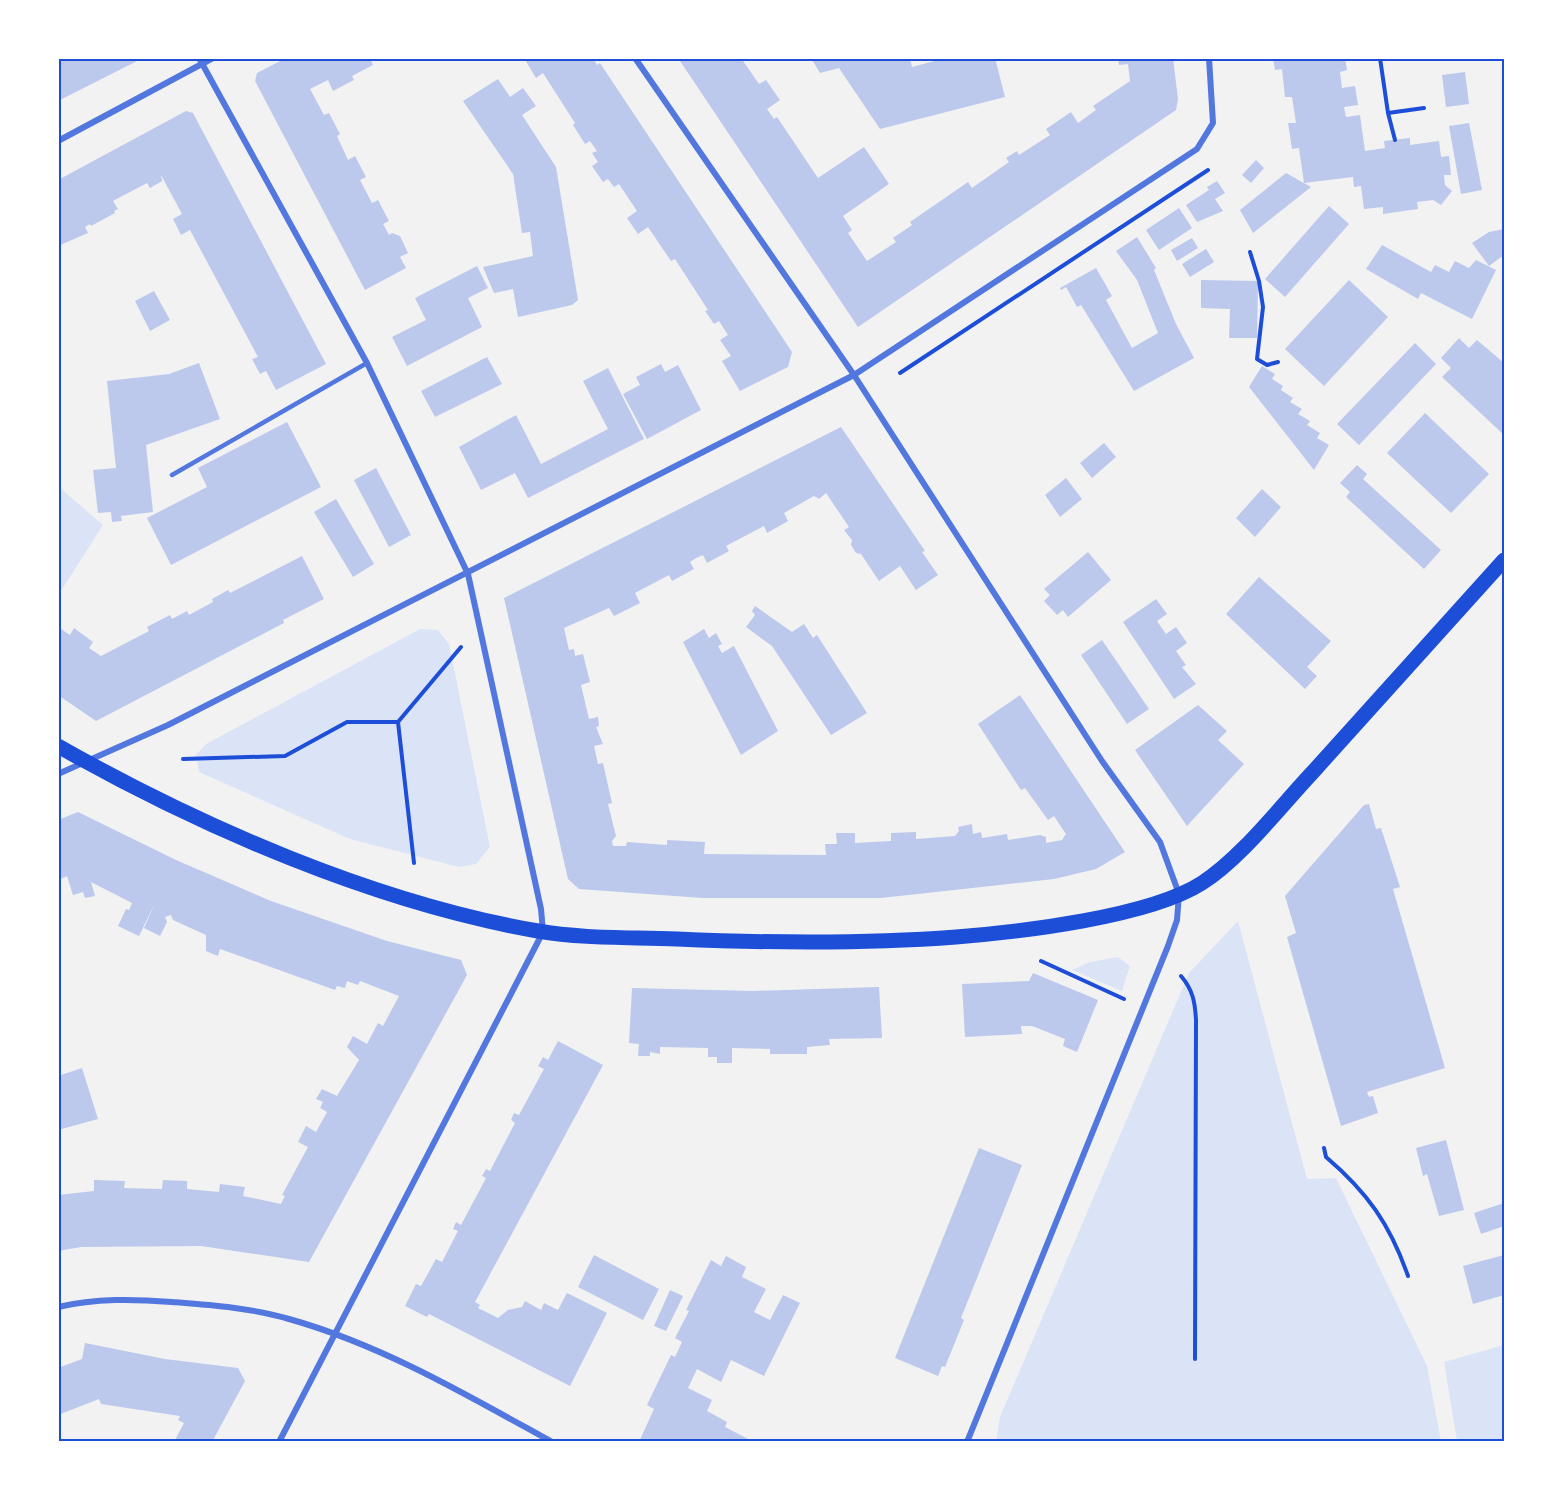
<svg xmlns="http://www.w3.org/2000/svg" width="1563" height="1500" viewBox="0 0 1563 1500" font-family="Barlow,sans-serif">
<rect width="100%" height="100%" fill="#f2f2f2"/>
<!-- green -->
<path fill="#dbe4f7" d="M59,487L103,525L59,594Z
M420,629L438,630L449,644L490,847L476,864L459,867L350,839L199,772L196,755L206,744Z
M1238,921L1307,1179L1336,1178L1427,1366L1441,1441L996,1442L1000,1417L1189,973Z
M1118,957L1130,966L1122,991L1072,970L1090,962Z
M1504,1345V1441H1457L1444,1362Z"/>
<!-- building -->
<path fill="#bdc9ec" d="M58,58H143L58,101Z
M286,58H370L373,65L352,76L354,80L333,91L328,80L310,89L324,115L329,113L340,134L337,136L348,160L355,156L366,177L360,180L372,203L378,200L389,221L383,224L389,235L392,233L400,236L408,253L400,257L406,268L365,290L255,81L257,73Z
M524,58H593L597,65L600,63L792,352L788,367L740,391L722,361L731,356L720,340L728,335L719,321L714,324L705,311L708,310L675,259L671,261L648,227L638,234L627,218L637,211L619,184L614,187L608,179L603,182L592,166L598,162L592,153L597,151L590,141L585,144L573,125L575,123L543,73L536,78Z
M678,58H741L759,84L766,80L780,100L767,109L774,119L777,117L818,178L864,147L889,184L843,216L852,230L848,233L867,261L896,242L893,238L912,225L910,222L968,182L972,188L1009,162L1006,158L1017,151L1019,155L1050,135L1046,129L1071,112L1078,123L1096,110L1093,106L1130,81L1128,64L1119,65L1118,58H1173L1178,99L1176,110L858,327Z
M811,58H910L912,67L946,58H995L1005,97L880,129L839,68L820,73Z
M1273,58H1345L1347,70L1340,72L1342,88L1355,86L1358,105L1344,107L1346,117L1360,115L1365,151L1385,148L1384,141L1410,138V145L1439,141L1441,157L1449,156L1451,175H1444L1445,185L1452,191L1441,205L1433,200L1417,202L1418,209L1383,214V207L1364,209L1361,186L1354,187L1353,177L1304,183L1299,148L1292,149L1288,123H1296L1292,97H1285L1282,69L1275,70Z
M1465,72L1469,104L1446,107L1442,75Z
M498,79L510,97L523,88L536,106L522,115L556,167L578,300L572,305L518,317L513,289L494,293L483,267L533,256L530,232L522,233L513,174L463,101Z
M186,111L193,113L326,364L276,390L266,371L260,374L252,359L258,357L190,230L181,235L173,219L182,214L161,175L162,181L150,188L147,183L113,201L118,209L114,211L115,213L91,226L90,224L85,227L88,233L58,246V180Z
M1469,123L1482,190L1461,194L1449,126Z
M1256,160L1264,168L1251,183L1242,175Z
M1286,173L1311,187L1253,233L1240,210Z
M1217,181L1225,193L1215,199L1223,211L1197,222L1186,205L1209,190L1207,187Z
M1329,206L1349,224L1285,297L1265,279Z
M1179,208L1192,228L1159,250L1146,230Z
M1504,229V255L1489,266L1472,243L1489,232Z
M1137,237L1156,268L1154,270L1176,324L1194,358L1134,391L1081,305L1077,307L1066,287L1061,290L1060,288L1096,268L1112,296L1106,300L1132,348L1158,333L1137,280L1116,251Z
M1192,238L1198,248L1177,261L1171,250Z
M1382,245L1431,272L1435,265L1449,272L1455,261L1469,268L1476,260L1496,270L1472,319L1421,293L1418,299L1366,269Z
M1206,249L1214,262L1190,277L1182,264Z
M477,266L488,288L468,298L482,327L407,366L392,337L426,320L415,298Z
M1201,280L1258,281L1257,338H1229L1230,309L1201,308Z
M1349,280L1388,317L1324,386L1285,349Z
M154,291L170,320L150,331L135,301Z
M1459,338L1469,348L1477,340L1504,363V435L1442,377L1451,368L1441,358Z
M1415,343L1436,364L1359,445L1337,424Z
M487,357L502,384L435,417L421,391Z
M199,363L220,419L146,445L153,512L121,516L122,521L112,522L111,512L98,513L93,470L116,468L107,381L169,374Z
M661,364L665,372L678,365L701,410L647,439L623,394L640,385L636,377Z
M1262,366L1275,374L1272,379L1283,386L1281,390L1293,398L1290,402L1302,409L1298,414L1310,421L1307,425L1320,433L1317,438L1329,445L1314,470L1249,387Z
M608,368L644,439L528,498L515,473L481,490L459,447L516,415L541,464L608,429L583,381Z
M1425,413L1489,474L1451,513L1387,453Z
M287,422L321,487L171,565L147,518L207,487L198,468Z
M841,427L925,551L922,552L938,575L916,590L900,566L879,581L861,554L856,553L851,545L852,540L844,530L849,527L826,493L819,499L814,496L791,509L784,513L788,521L767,533L764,526L726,546L729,551L707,563L703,555L696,558L690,562L694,569L672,581L669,575L635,593L640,603L614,616L609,608L564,628L569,650L574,649L575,656L583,654L590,682L581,685L589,719L598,717L599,726L596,727L603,744L594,746L598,764L603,763L612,803L608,804L616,836L612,841L613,846H626L627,842L667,845V840L705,842L704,854L826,855L825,844H837L836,833H855V843L891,841V833L916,832V839L955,836L959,831L958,827L972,824L973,834L981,832L982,838L1007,834L1008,840L1040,835L1046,837V843L1062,840L1066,834L1054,816L1048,820L1025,788L1021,790L978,724L1020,695L1125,852L1096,869L1054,879L881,898H702L579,889L568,879L504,598Z
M1104,443L1116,457L1092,478L1080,463Z
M1357,465L1367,474L1363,479L1441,550L1424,569L1346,497L1350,492L1340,483Z
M376,468L411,535L389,547L354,480Z
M1066,478L1082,499L1060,517L1045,495Z
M1262,489L1281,507L1255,537L1236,518Z
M336,499L374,564L353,577L314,512Z
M1088,552L1111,580L1068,617L1063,610L1057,615L1044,601L1050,595L1044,589Z
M302,556L324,599L283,620L284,623L96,721L58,695V627L70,635L74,628L93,642L89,648L101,656L149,631L147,627L170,615L172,619L187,611L189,615L213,602L212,599L228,590L230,593Z
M1259,577L1331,641L1307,667L1317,676L1305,689L1226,614Z
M1156,599L1167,614L1157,621L1166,634L1176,627L1187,643L1176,651L1186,665L1182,667L1196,684L1174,699L1123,622Z
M755,606L792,632L804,624L813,638L817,635L867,713L831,735L772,646L746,627L755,615L752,611Z
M704,629L709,638L716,633L722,644L718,646L722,653L734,646L778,731L741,755L683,642Z
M1102,640L1149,709L1127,724L1081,655Z
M1198,705L1227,731L1218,740L1244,764L1187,826L1135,750Z
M1369,804L1376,829L1381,828L1400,887L1393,889L1445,1068L1367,1092L1369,1097L1373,1096L1378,1113L1341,1126L1287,937L1296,933L1285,896L1364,805Z
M78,812L176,860L271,901L387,941L461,960L467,975L309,1262L201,1246L81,1247L58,1251V1195L94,1191V1180L125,1181L124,1188L162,1189L163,1180L187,1181V1189L219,1192L220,1184L245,1187L243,1196L281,1204L285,1196L282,1195L308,1147L298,1142L306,1126L316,1132L327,1112L320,1108L323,1102L316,1099L322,1089L337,1096L359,1060L347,1047L353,1036L367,1044L378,1023L383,1026L399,996L360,981L358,985L347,981L345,988L337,986L335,990L220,949L218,956L206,951V935L173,920L171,915L165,917L167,922L160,936L144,928L156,901L139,936L118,926L126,909L129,910L132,903L91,882L95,896L85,898L83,892L73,895L67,876L58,880V820Z
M1033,973L1098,1000L1077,1052L1063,1046L1065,1039L1032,1026H1021L1022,1034L965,1037L962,984L1029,981Z
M879,987L882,1038L829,1039L830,1045L807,1047V1054H770V1049L732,1048V1063H717V1057H708V1048L660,1047V1054L650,1052V1056H638L639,1044L629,1043L632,988L752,991Z
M558,1041L603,1065L475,1302L480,1305L478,1308L498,1318L508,1310L522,1307L525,1301L541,1310L544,1303L558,1310L567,1293L607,1313L570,1386L429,1314L427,1317L405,1306L416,1284L421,1286L436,1259L442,1262L458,1231L453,1229L456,1222L461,1225L486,1178L482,1176L486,1169L490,1171L515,1123L511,1120L514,1113L519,1115L544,1069L538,1066L543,1057L548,1060Z
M82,1068L98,1119L58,1130V1076Z
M1446,1140L1464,1210L1439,1216L1427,1174L1423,1176L1416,1148Z
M979,1148L1022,1165L961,1318L964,1320L945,1367L942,1366L938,1376L895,1358Z
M1504,1203V1226L1481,1234L1474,1213Z
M594,1255L659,1289L643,1320L578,1287Z
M1504,1255V1295L1473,1304L1463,1266Z
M726,1256L746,1267L742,1277L766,1289L754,1312L770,1320L783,1295L800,1303L764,1376L731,1360L721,1382L697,1369L688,1388L712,1400L707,1411L727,1422L725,1427L754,1442H639L654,1409L647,1405L671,1355L675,1357L682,1342L675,1338L689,1311L686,1310L711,1260L721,1266Z
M670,1290L683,1296L666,1331L654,1326Z
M85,1343L165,1359L238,1368L245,1381L212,1442H174L184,1423L178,1420L180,1416L101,1404L99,1399L58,1415V1368L82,1359Z"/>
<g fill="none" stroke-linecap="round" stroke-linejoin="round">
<!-- path -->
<path stroke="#1d4ed8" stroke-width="4" d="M1380,58L1388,113L1395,140
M1388,113L1424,108
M1250,252L1259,281L1263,307L1257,359L1267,365L1278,362
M900,373L1208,170
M398,722L461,647
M183,759L285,756L347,722H398L414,863
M1041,961L1124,999
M1181,976C1193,990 1195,1002 1196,1020L1195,1359
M1324,1148L1326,1157C1367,1192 1390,1224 1408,1276"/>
<!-- service -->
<path stroke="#5277de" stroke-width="4.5" d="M172,475L367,363"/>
<!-- minor -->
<path stroke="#5277de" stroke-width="6" d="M199,58L367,363L468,574L541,909L543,932L279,1442
M635,58L854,375L1102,761L1160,842L1179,894L1177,920L1168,946L967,1442
M58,141L213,58
M58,774L168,725L854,375L1197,149L1213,123L1209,58
M58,1307C96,1298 134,1299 172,1302C210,1305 252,1308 289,1319C382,1345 467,1395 552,1442"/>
<!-- primary -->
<path stroke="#1d4ed8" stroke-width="15" d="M58,746C201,827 376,903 538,931C583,939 631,937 677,939C770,943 863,944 956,937C1020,932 1149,917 1202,883C1241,858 1280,807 1312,773C1376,702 1440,631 1504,560"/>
</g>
<!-- border -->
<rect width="1563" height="1500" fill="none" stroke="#ffffff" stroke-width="120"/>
<rect x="60" y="60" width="1443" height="1380" fill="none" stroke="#1d4ed8" stroke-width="2"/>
</svg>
